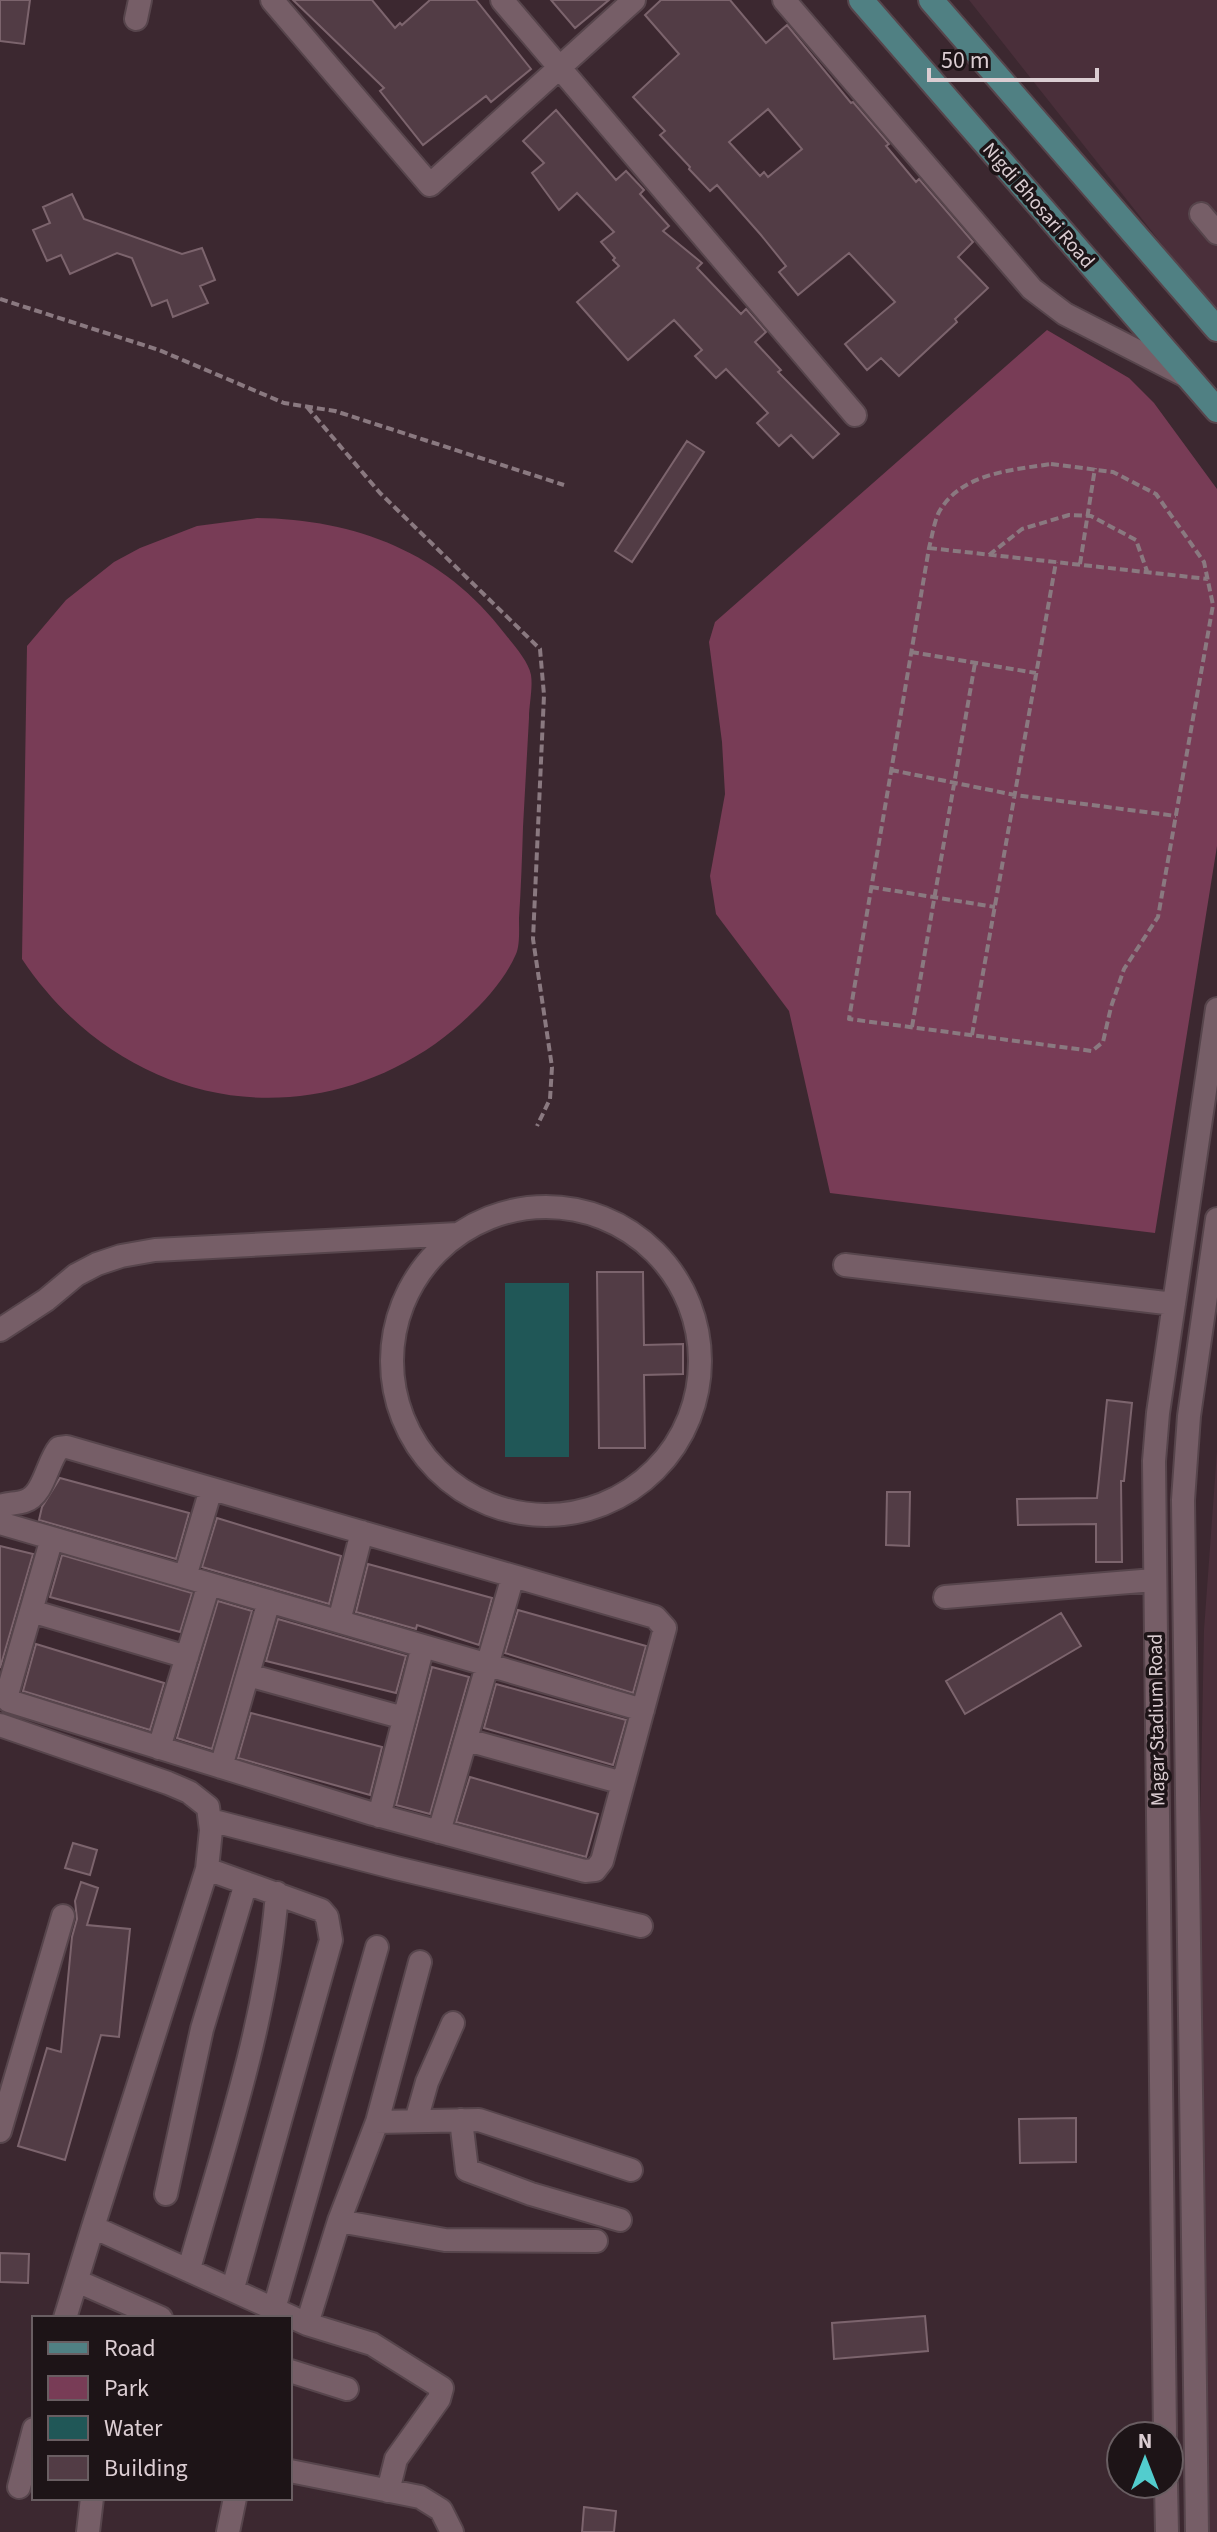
<svg xmlns="http://www.w3.org/2000/svg" width="1217" height="2532" viewBox="0 0 1217 2532" font-family="'Source Sans 3',sans-serif">
<rect width="100%" height="100%" fill="#3c2830"/>
<!-- built -->
<path fill="#4a2f3a" d="M969,0H1217V314Z
M1217,1451V2532H1199L1189,2403L1204,1630Z"/>
<!-- green -->
<path fill="#783c56" d="M1047,330L1129,378L1154,403L1217,489V846L1155,1233L830,1193L789,1011L716,914L710,876L725,794L722,742L709,642L715,622Z
M257,518C356,519 444,553 505,634C514,645 529,662 531,675C533,688 529,705 529,718C527,754 525,791 523,827C522,858 521,888 519,918C519,929 520,945 516,954C501,989 465,1022 435,1044C292,1143 116,1100 22,959L27,646L66,600L114,562L140,548L197,526Z"/>
<!-- water -->
<path fill="#205757" d="M505,1283H569V1457H505Z"/>
<!-- building -->
<path fill="#523c45" stroke="#7c646d" stroke-width="2" fill-rule="evenodd" d="M0,0H30L24,44L0,41Z
M293,0H372L395,28L400,23L402,25L430,0H476L531,69L491,102L486,96L423,145L380,91L384,88Z
M551,0H609L575,28Z
M661,0H730L766,43L787,25L851,103L853,102L889,144L886,146L916,182L919,179L973,242L958,257L988,288L955,319L957,322L899,376L881,358L867,370L845,344L895,302L849,253L798,295L779,272L786,266L761,235L717,185L710,191L689,169L690,167L660,135L665,131L633,97L679,54L645,15ZM768,109L802,149L768,177L764,172L760,176L729,142Z
M556,110L616,180L626,171L644,190L640,194L669,226L663,231L702,263L697,268L741,314L746,309L766,332L755,342L781,370L778,372L839,434L813,458L791,435L779,446L757,423L768,413L726,369L716,378L695,356L702,350L674,320L628,360L577,302L619,266L613,260L615,258L601,242L614,232L577,193L559,210L532,173L544,163L523,141Z
M72,194L84,219L182,254L202,248L215,280L200,286L208,303L173,317L167,300L152,306L132,258L117,253L70,274L61,255L47,261L33,230L50,223L43,207Z
M687,441L704,452L632,562L615,551Z
M597,1272H643L644,1345L683,1344V1374L644,1375L645,1448H599Z
M1107,1400L1132,1403L1124,1481H1121L1122,1562H1096V1524L1018,1525L1017,1499L1097,1498Z
M60,1478L189,1513L176,1559L39,1520L42,1507Z
M887,1492H910L909,1546L886,1545Z
M217,1518L341,1556L329,1604L202,1567Z
M0,1546L33,1554L0,1668Z
M62,1555L192,1593L180,1632L50,1597Z
M368,1564L492,1598L479,1645L417,1625L416,1629L356,1612Z
M218,1601L252,1611L212,1749L177,1738Z
M518,1610L646,1646L633,1693L505,1653Z
M1061,1613L1081,1646L965,1714L946,1681Z
M278,1619L406,1656L396,1693L266,1661Z
M36,1644L164,1683L150,1730L23,1691Z
M432,1667L469,1677L430,1814L396,1805Z
M496,1684L626,1720L613,1765L484,1728Z
M251,1713L382,1747L370,1795L238,1758Z
M470,1777L598,1814L586,1857L456,1822Z
M73,1843L97,1850L90,1875L65,1868Z
M81,1882L98,1888L87,1925L130,1929L119,2037L101,2035L65,2160L18,2146L47,2048L61,2052L72,1937L77,1919L75,1901Z
M1076,2118V2162L1020,2163L1019,2119Z
M0,2253L29,2254L28,2283L0,2282Z
M925,2316L928,2351L834,2359L832,2323Z
M584,2507L616,2511L614,2532H582Z"/>
<g fill="none" stroke-linecap="round" stroke-linejoin="round">
<defs>
<path id="minor" d="M272,0L430,185L634,0
M502,0L855,415
M784,0L1032,289L1065,314L1186,376
M136,19L140,0
M1201,214L1217,233
M392 1361a154 154 0 1 1 308 0a154 154 0 1 1-308 0Z
M845,1265L1174,1304
M0,1330L46,1300L76,1275L97,1264L121,1256L155,1250L458,1234
M0,1506C8,1503 17,1504 25,1501C44,1495 47,1462 59,1448L67,1447L655,1617L665,1628L602,1861L595,1870L585,1871L373,1814L9,1701L8,1691L52,1538
M0,1523L643,1710
M185,1577L211,1489
M945,1597L1154,1580
M31,1611L187,1657
M339,1621L362,1532
M248,1675L404,1718
M0,1725L168,1783L189,1792L208,1807L211,1830L207,1869L93,2227L274,2309L271,2318
M467,1740L623,1783
M159,1748L209,1584
M221,1767L269,1601
M379,1816L423,1646
M210,1820L396,1868L641,1926
M439,1832L513,1576
M207,1869L321,1910L327,1917L331,1940L233,2288
M377,1947L274,2309L307,2324L372,2344L442,2388L439,2399L396,2459L388,2491
M461,2120L467,2170L531,2194L620,2220
M416,2121L427,2082L453,2023
M377,2122L479,2120L631,2170
M0,2131L63,1916
M166,2194L202,2029L246,1883
M339,2221L445,2240L596,2241
M189,2269C224,2145 267,2022 277,1893
M77,2281L161,2318
M65,2318L93,2227
M307,2324L339,2221L377,2122L420,1962
M290,2371L347,2389
M1165,2436L1154,1461L1158,1413L1217,1009
M290,2471L420,2497L441,2510L452,2532
M1166,2484L1167,2532
M19,2487L34,2429
M88,2532L92,2498
M228,2532L235,2498
M1197,2532L1183,1500L1189,1416L1217,1219"/>
<path id="major" d="M861,0L1217,410
M931,0L1217,329"/>
</defs>
<!-- minor casing -->
<use href="#minor" stroke="#57454c" stroke-width="26"/>
<!-- major casing -->
<use href="#major" stroke="#57454c" stroke-width="28"/>
<!-- path -->
<path stroke="#8a7980" stroke-width="4" stroke-dasharray="8 4" stroke-linecap="butt" d="M0,299L159,350L284,403L335,411L564,485
M307,407L380,493L540,649L544,695L533,939L552,1067L550,1099L537,1126
M1051,464L1113,472L1156,494L1204,562L1213,605L1158,917L1124,969L1111,1007L1103,1042L1092,1051L849,1019L929,548C932,537 934,522 939,512C961,473 1012,470 1051,464Z
M929,548L1208,579
M989,555L1022,529L1069,515L1091,516L1136,540L1147,571
M1080,564L1095,468
M911,652L1036,673
M891,770L1015,795L1176,816
M871,887L995,907
M912,1027L975,663
M972,1035L1056,562"/>
<!-- minor -->
<use href="#minor" stroke="#765e67" stroke-width="22"/>
<!-- major -->
<use href="#major" stroke="#508083" stroke-width="24"/>
</g>
<g text-anchor="middle" stroke-width="7" stroke-linejoin="round" paint-order="stroke">
<!-- street labels -->
<g font-size="20" fill="#dbcdd2" stroke="#1d1417">
<text transform="translate(1039 205) rotate(49)" y="7">Nigdi Bhosari Road</text>
<text transform="translate(1156 1720) rotate(-91)" y="7">Magar Stadium Road</text>
</g>
</g>
<!-- legend -->
<rect x="32" y="2316" width="260" height="184" fill="#1d1417" stroke="#695e62" stroke-width="2"/>
<rect x="48" y="2342" width="40" height="12" fill="#508083" stroke="#695e62" stroke-width="2"/>
<text x="104" y="2356" font-size="24" fill="#dbcdd2">Road</text>
<rect x="48" y="2376" width="40" height="24" fill="#783c56" stroke="#695e62" stroke-width="2"/>
<text x="104" y="2396" font-size="24" fill="#dbcdd2">Park</text>
<rect x="48" y="2416" width="40" height="24" fill="#205757" stroke="#695e62" stroke-width="2"/>
<text x="104" y="2436" font-size="24" fill="#dbcdd2">Water</text>
<rect x="48" y="2456" width="40" height="24" fill="#523c45" stroke="#695e62" stroke-width="2"/>
<text x="104" y="2476" font-size="24" fill="#dbcdd2">Building</text>
<!-- north arrow -->
<g transform="translate(1145 2460)"><circle r="38" fill="#1d1417" stroke="#695e62" stroke-width="2"/>
<path d="M0-6L14 30L0 20L-14 30Z" fill="#52cdce"/>
<text y="-12" font-size="22" font-weight="bold" text-anchor="middle" fill="#dbcdd2">N</text>
</g>
<!-- scale -->
<path d="M929 68v12h168v-12" fill="none" stroke="#dbcdd2" stroke-width="4"/>
<text x="941" y="68" font-size="24" fill="#dbcdd2" stroke="#1d1417" stroke-width="6" paint-order="stroke">50 m</text>
</svg>
